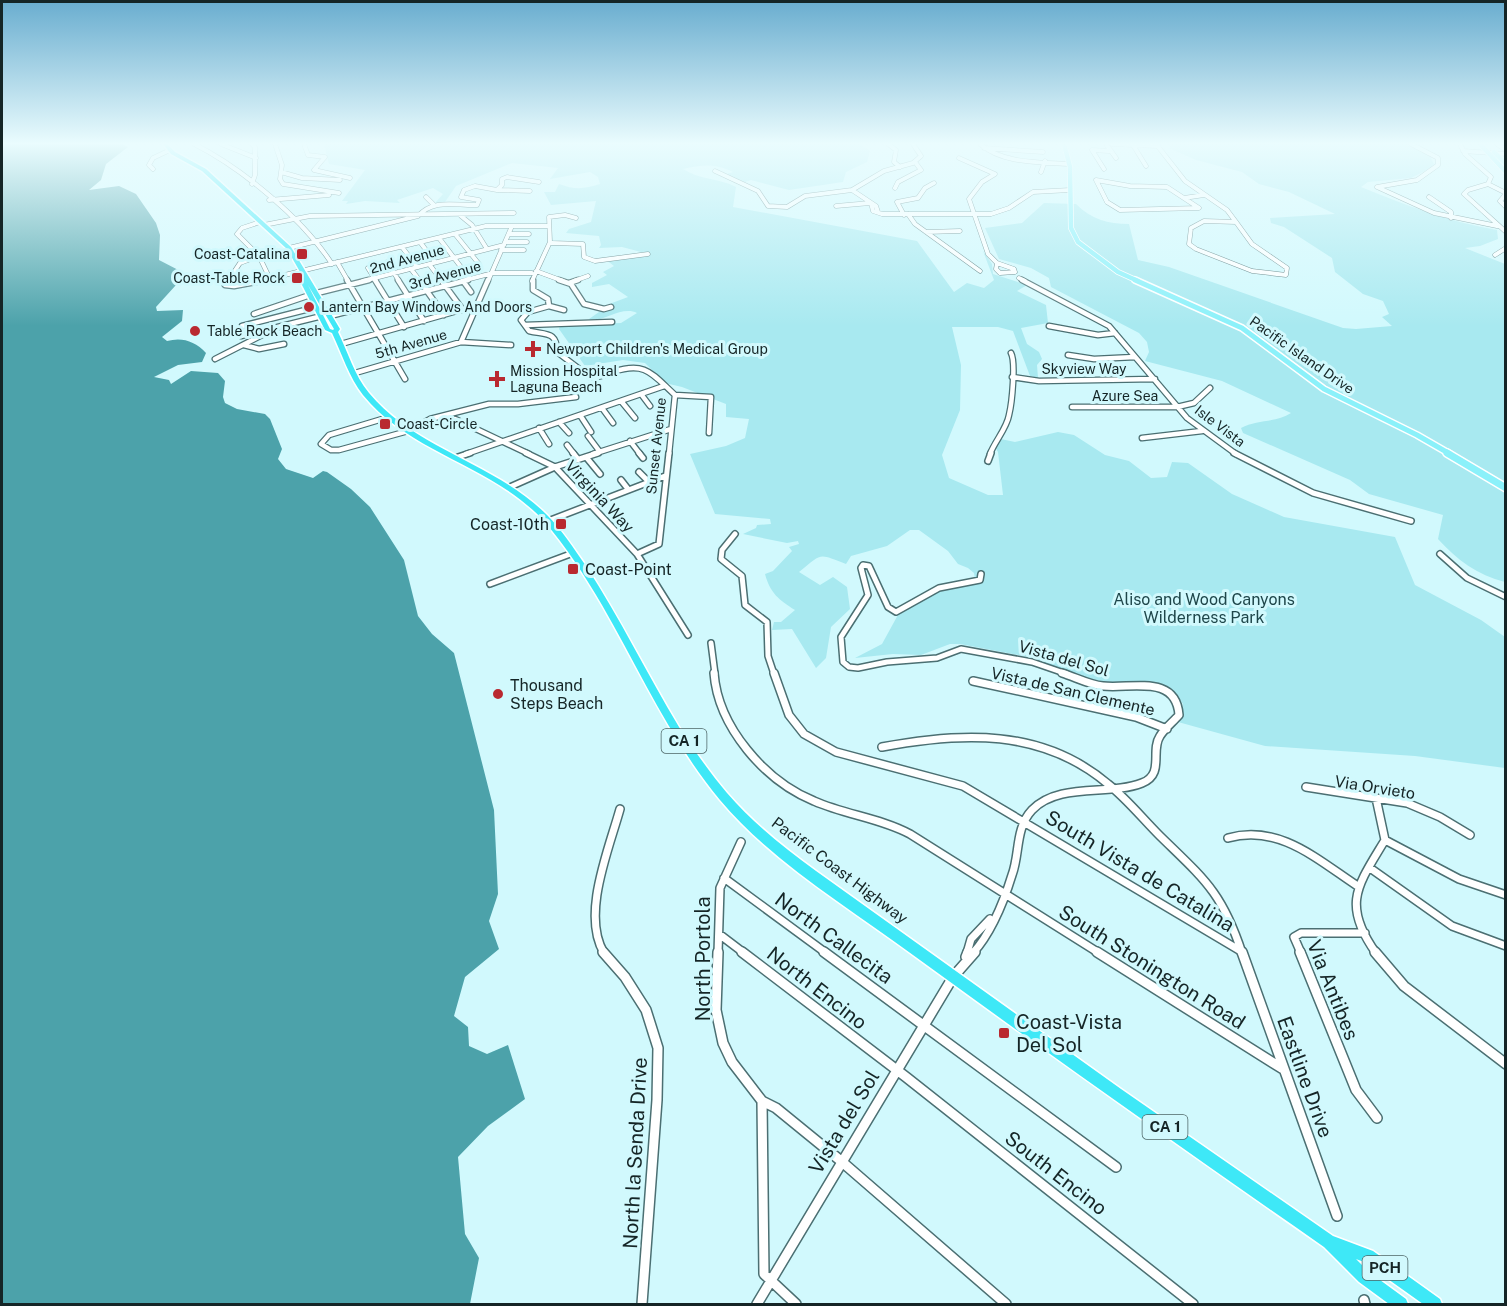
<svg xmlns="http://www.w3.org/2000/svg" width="1507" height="1306" viewBox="0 0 1507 1306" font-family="'Public Sans',sans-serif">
<rect width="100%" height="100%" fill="#d1f9fd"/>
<!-- green -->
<path fill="#a8e9f0" d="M324,144H860L870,151L867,162L846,172L843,182L789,190L751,180L742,183L727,174L733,172C714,163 702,165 683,169C700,180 719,178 736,187L733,207L917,241L954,292L967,283L984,288L994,280L983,251L992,264L993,274L1027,285L1017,291L1046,305L1048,323L1021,328L1027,344L1039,352L1042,359L1037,365L1038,378L1030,376L1013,331L998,327H952L961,365L960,410L942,455L949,478L988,495H1003L998,452L992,442L996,438L1015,442L1058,432L1074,435L1105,455L1129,461L1151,478L1167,477L1172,462L1188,463L1232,494L1284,517L1395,537L1415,585L1481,620L1505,637V768L1415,756L1265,746L1178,722L1182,717L1183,704L1173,690L1159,684L1102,683L1071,674L1034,658L960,644H950L921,655L893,654L855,658L882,644L899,613L938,586L975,579L974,573L968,568L958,564L948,551L919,530H910L887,546L851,556L846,564C817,553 823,553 799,572L820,585L833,577L847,587L850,609L831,627L826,658L816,668L792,629L772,630L774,622H781L795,610C779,600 770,593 765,574L773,571L792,551L789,547L799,544L798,541L787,543L743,534L756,528L757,525L771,524L770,519L715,514L690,454L726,446L745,438L749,419L726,417V404L682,387L665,383L645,363L623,360L585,366L559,329L560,325L621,323L637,313C624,306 606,319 592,321L589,319L612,303L628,297L609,284L592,287V283L607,275L603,272L614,266L605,259L645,253L622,247L599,248L601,245L599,236L566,233L569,229L591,222L596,201L551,205L544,192H555L559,184C575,190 584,189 600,184L598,177L590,172L550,179L558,168L512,163L456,186L445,202L435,203L443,194L433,188L397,200L400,203L365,201L346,204L348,201H342L365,170L329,164Z
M1171,144H1405L1430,156L1435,166L1411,178L1368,182L1361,187C1406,205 1449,222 1497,230L1498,239L1480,246L1465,248L1505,264V582C1477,575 1457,560 1438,539L1443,515L1369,494L1350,480L1243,433L1241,428C1257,419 1276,423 1291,413L1222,381L1145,361L1149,352L1147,342L1139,333L1051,287L1049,278L1031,268L999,259L985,228L1022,223L1044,203L1076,204C1091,219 1108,224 1129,224L1138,260L1169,267L1343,328L1356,329L1392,326L1382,317L1389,314L1383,301L1363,294L1335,272L1332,258L1284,227L1271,223L1270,218L1335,214L1289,192L1259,184L1242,172L1196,160L1169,148Z"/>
<!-- water -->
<path fill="#4ca2aa" d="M2,144H122L128,147L106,164L101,180L89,190L119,186L136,194L156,223L160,235L159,260L186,274L156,307L157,311L183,310L182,321L162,337L167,341C182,337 195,341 206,353L202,362L178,365L154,377L169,380L171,384L191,371L218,373L225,381L223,397L225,403L237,409L265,414L270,419L282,449L278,459L286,469L313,478L323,471L327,472L351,489L370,507L404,560L418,616L432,634L454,653L494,810L498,894L489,921L499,949L465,977L454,1016L468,1027L469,1046L487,1054L508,1045L525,1099L488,1126L458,1157L465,1234L479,1258L470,1304H2Z"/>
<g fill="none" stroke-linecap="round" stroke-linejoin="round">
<defs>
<path id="minor-far4" d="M194,144C242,168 303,219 332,264
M221,144L256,158
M252,144L255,147V175L252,184
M275,144L282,165L280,179L283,184L339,193
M304,144L308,155L325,157L314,170L350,178
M888,144L896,150L894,162L900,167
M980,144C1003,164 1040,162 1069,164
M1106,144L1116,158
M1112,144L1157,146
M1156,144L1185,181L1227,210L1236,222
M1460,144L1465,154L1491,177L1488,184L1468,190L1464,194L1506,232
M1497,144L1506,150
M1133,145L1146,166
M984,148L1043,152
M1463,151L1506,154
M959,158L995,174L982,182L969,199L988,254L997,263
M153,169L149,165L153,158L170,150
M1104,169L1092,150L1109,151
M715,171L758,191L768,206L787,207L805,196L852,190L884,171L913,163L921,156L913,144
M281,172L302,178L340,180
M1041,172L1045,161
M1096,180L1130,186L1167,187L1199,208L1120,210L1107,202Z
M1488,184L1504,192L1505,195L1500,201L1506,207
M1377,187L1434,213L1497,226
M1377,187L1417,180L1438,165V158L1411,144
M895,188L898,182L921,170L915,162
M498,190L530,191
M852,190L876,206L878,212
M426,197L433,204
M1429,197L1451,212V218
M1184,198L1204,195
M269,200L329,195
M871,203L873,211L882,214H991L1009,208L1033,192L1070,190
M836,206L870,203
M908,214L915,224L980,271
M904,215L897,202L918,198L925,188L934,183
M461,216L472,225L487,249
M1204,221L1236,222L1252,244L1287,268L1286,275L1252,271L1196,249L1189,244L1191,228Z
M260,222L242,228L237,234L259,256L270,279
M264,225L310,216L514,213
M926,232L960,231
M455,234L479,264
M509,234H529
M439,238L470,279
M420,242L435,262
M506,242H527
M552,243L583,244L584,257L595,261L648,254
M402,247L417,267
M289,248L418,216C434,198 456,206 477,205L479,200L461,197L464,190L475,186L497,190L502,185V179L507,177L539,182
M501,250H524
M1495,255L1506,248
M337,262L348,281
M387,262L399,281
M997,263L1014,269L1015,272L1000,273L996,269Z
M429,264L442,281
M368,268L376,281
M411,269L420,281
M536,271L563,281
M1019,278L1025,281
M228,281L240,263L259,256
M260,281L486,226H549
M363,281L504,245
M462,281L493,273H532
M488,281L512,226
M532,281L550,242L549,217L565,215L576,218
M574,281L588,276"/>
<path id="minor-far3" d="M229,280L225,285L234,286L266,280
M347,280L405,379
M375,280L404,327
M398,280L424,321
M419,280L444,315
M441,280L463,310
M533,280V290L548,299L549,306L528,312L521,320L529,331C546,335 557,331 557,352L590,377C598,378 605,375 613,372C646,361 652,374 675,395L669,454
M559,280L571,284L584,304L604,309L611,307
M1022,280L1109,326L1187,418L1236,454
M463,281L471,292
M569,283L578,280
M317,293L369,280
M549,306L564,310
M254,314L310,295
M330,316L468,280
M525,325L612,322
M242,326L317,307
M1049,326L1098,335L1115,333
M241,336L322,316
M461,342L488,280
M341,344L478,305
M244,345L259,349L284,344
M1068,355L1094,359L1135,357
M215,359L274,329
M355,373L461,342L511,345
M1012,377L1039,381L1155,379
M641,394L650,406
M675,395L711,397L709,433
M621,401L635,418
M1072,407H1177L1194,403L1210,388
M602,408L613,423
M580,415L591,432
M389,417L329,435L321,444L331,450H339L408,431L430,419L489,404H518L576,397
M455,419L529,454
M559,422L569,433
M539,428L549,444
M588,436L600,452
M1142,438L1202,431
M630,441L640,454
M567,445L574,454
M466,454L664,386
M593,454L671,429
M990,454C995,441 1007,428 1009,415C1012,403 1016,362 1011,353"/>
<path id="minor-far2" d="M526,453L555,467L637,554L688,635
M573,453L578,459
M639,453L643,458
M1234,453L1313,493L1411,521
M458,457L470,453
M586,457L600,474
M988,461L991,453
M639,472L649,482
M621,480L628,489
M510,487L555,467L598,453
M548,521L665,476
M735,534L722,550L721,559L742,576L745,605L767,622L768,656L774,674
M637,554L659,544L669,453
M1440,554L1467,578L1506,597
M981,574L980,580L939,588L896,612L888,607L869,566L863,565L861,568L868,595L841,637L843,662L849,667L858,668L887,662L937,658L961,649L1032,662L1067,674
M490,584L573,553
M711,643L715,674"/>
<path id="minor-far1" d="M714,673C718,727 765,781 814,801C846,815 880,818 910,834L1099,953
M774,673L789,715L804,734L836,752L963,786L1239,950
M973,681L1136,717L1167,729
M882,747C961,732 1042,728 1108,784C1127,799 1142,818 1160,836C1204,879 1222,892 1242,953
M1306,787L1407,803L1440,817L1470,835
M1228,838C1279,823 1319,861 1359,887
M1385,840L1459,879L1506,895
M1370,868L1452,926L1506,946
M724,878L826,953
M719,934L744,953
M604,953C581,915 609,849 620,809
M718,953L720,888L741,842
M967,953L971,939L990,919
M973,953C991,933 1004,901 1012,875C1020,854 1015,828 1032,810C1059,782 1109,796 1142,783C1165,774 1150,751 1160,736C1165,728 1173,722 1179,715C1176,674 1132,689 1103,686C1090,685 1075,677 1062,673
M1301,953L1294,937L1301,933H1365
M1376,953C1341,904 1358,885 1385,840L1376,798"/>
<path id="minor" d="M603,952L625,977L646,1010L658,1048L657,1100L642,1304
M718,952L716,1010L723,1043L732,1062L762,1101L764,1274L796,1304
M742,952L906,1077L1193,1304
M824,952L1116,1167
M1097,952L1283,1069
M1242,952L1337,1216
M1300,952L1356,1090L1377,1118
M1375,952L1404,986L1506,1064
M966,957L968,952
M762,1101L776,1108L841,1161L1006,1304
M1364,1300L1365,1304
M757,1304L953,977L975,952"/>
<path id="major-far2" d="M1064,144L1070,167L1071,228L1078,242L1118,272L1138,281
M1480,144L1506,172
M1494,152L1506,164"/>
<path id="major-far1" d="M1135,280L1242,328L1324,389L1417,435L1450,454"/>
<path id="major" d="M1447,453L1506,488"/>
<path id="highway" d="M163,144H167L175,152L206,169L291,247L340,329L338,332C348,352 354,375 369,393C416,450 494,462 547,515C562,530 574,549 586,566C620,618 647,674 679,727C694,750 710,773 727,793C753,823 784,848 816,871L1121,1089L1333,1236L1373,1251L1440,1299L1442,1304H1423L1364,1262L1356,1259L1369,1272L1406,1299L1408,1304H1389L1359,1282L1324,1247C1186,1151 1049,1054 913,955C848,907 773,863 720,800C671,741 640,671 602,605C585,576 566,546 543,520C492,465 411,454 363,395C349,377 342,354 332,333L325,330L302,285L303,277L287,249L202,171L171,154ZM308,285L334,329L333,330L330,329Z"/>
</defs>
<!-- minor-far4 casing -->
<use href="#minor-far4" stroke="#4b6f72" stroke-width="5"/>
<!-- minor-far3 casing -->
<use href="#minor-far3" stroke="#4b6f72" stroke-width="7"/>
<!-- minor-far2 casing -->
<use href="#minor-far2" stroke="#4b6f72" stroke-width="8"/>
<!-- minor-far1 casing -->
<use href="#minor-far1" stroke="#4b6f72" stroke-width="10"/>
<!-- minor casing -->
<use href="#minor" stroke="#4b6f72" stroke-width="12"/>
<!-- major-far2 casing -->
<use href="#major-far2" stroke="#fff" stroke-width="6"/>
<!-- major-far1 casing -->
<use href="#major-far1" stroke="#fff" stroke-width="8"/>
<!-- major casing -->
<use href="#major" stroke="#fff" stroke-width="10"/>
<!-- highway casing -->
<use href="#highway" stroke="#fff" stroke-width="3"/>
<!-- minor-far4 -->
<use href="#minor-far4" stroke="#fff" stroke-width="4"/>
<!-- minor-far3 -->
<use href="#minor-far3" stroke="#fff" stroke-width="4.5"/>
<!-- minor-far2 -->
<use href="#minor-far2" stroke="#fff" stroke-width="5"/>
<!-- minor-far1 -->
<use href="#minor-far1" stroke="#fff" stroke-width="7"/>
<!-- minor -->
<use href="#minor" stroke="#fff" stroke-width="9"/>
<!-- major-far2 -->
<use href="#major-far2" stroke="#8bf1fa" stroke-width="4.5"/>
<!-- major-far1 -->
<use href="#major-far1" stroke="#8bf1fa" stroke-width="5"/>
<!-- major -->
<use href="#major" stroke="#8bf1fa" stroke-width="7"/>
<!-- highway -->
<use href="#highway" fill="#3ee8f7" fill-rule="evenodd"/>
</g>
<!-- sky -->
<linearGradient id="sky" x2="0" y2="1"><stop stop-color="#69adcf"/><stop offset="0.44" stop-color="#eafcfe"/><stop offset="1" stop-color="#eafcfe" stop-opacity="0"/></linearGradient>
<rect width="1507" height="326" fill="url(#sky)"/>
<!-- markers -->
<g fill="#b92930" stroke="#d1f9fd" stroke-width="2">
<rect x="296" y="248" width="12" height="12" rx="3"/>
<rect x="291" y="272" width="12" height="12" rx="3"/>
<circle cx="309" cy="307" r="6"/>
<circle cx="195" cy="331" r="6"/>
<path d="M530 340h6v6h6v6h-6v6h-6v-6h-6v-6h6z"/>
<path d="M494 370h6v6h6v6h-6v6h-6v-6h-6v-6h6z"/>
<rect x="379" y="418" width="12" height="12" rx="3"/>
<rect x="555" y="518" width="12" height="12" rx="3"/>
<rect x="567" y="563" width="12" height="12" rx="3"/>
<circle cx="498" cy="694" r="6"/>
<rect x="998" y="1027" width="12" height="12" rx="3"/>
</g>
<g text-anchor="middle" stroke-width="6" stroke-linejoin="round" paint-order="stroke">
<!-- far-poi labels -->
<g font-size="14" fill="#152526" stroke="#d1f9fd" text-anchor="start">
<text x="290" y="259" text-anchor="end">Coast-Catalina</text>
<text x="285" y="283" text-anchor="end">Coast-Table Rock</text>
<text x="321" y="312">Lantern Bay Windows And Doors</text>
<text x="207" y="336">Table Rock Beach</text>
<text x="546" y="354">Newport Children's Medical Group</text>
<text x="510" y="376">Mission Hospital<tspan x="510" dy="16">Laguna Beach</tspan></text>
<text x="397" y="429">Coast-Circle</text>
</g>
<!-- far-street labels -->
<g font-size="14" fill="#152526" stroke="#d1f9fd">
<text transform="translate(407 259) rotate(-15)" y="5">2nd Avenue</text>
<text transform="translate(445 275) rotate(-15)" y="5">3rd Avenue</text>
<text transform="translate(411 344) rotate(-16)" y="5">5th Avenue</text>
<text transform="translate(1302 355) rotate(35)" y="5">Pacific Island Drive</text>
<text x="1084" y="374">Skyview Way</text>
<text x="1125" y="401">Azure Sea</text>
<text transform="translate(1220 426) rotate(37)" y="5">Isle Vista</text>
<text transform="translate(656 446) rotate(-84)" y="5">Sunset Avenue</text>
</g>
<!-- shield labels -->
<g fill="#d1f9fd" stroke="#4d6566" stroke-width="1.5">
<rect x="661.5" y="729" width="45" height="24" rx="4.5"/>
<rect x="1142.5" y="1115" width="45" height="24" rx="4.5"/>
<rect x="1362.5" y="1256" width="45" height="24" rx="4.5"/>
</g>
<g font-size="15" font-weight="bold" fill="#152526">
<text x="684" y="746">CA 1</text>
<text x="1165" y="1132">CA 1</text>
<text x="1385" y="1273">PCH</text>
</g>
<!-- street labels -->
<g font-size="16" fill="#152526" stroke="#d1f9fd">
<text transform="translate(600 496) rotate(47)" y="6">Virginia Way</text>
<text transform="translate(1064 658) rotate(16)" y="6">Vista del Sol</text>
<text transform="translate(1073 691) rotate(13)" y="6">Vista de San Clemente</text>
<text transform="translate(1375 787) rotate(9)" y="6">Via Orvieto</text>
<text transform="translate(840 870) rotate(37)" y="6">Pacific Coast Highway</text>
</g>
<!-- poi labels -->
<g font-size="16" fill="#152526" stroke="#d1f9fd" text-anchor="start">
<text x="549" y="530" text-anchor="end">Coast-10th</text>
<text x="585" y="575">Coast-Point</text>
<text x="510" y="691">Thousand<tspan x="510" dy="18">Steps Beach</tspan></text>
</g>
<!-- park labels -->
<g font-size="16" fill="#1e464a" stroke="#d1f9fd">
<text x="1204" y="605">Aliso and Wood Canyons<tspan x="1204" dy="18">Wilderness Park</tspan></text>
</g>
<!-- near-street labels -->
<g font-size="20" fill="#152526" stroke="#d1f9fd">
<text transform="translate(1140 871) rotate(31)" y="7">South Vista de Catalina</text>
<text transform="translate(834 938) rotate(36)" y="7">North Callecita</text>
<text transform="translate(703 959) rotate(-90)" y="7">North Portola</text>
<text transform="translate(1152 967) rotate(32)" y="7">South Stonington Road</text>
<text transform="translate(817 988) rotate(38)" y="7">North Encino</text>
<text transform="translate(1333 990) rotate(68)" y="7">Via Antibes</text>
<text transform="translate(1305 1077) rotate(70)" y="7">Eastline Drive</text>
<text transform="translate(844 1122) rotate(-59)" y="7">Vista del Sol</text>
<text transform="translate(635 1153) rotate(-87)" y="7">North la Senda Drive</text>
<text transform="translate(1056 1173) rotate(38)" y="7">South Encino</text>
</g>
<!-- near-poi labels -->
<g font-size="20" fill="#152526" stroke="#d1f9fd" text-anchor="start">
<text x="1016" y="1029">Coast-Vista<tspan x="1016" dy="23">Del Sol</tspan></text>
</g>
</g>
<!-- border -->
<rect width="1507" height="1306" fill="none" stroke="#152526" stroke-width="6"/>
</svg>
